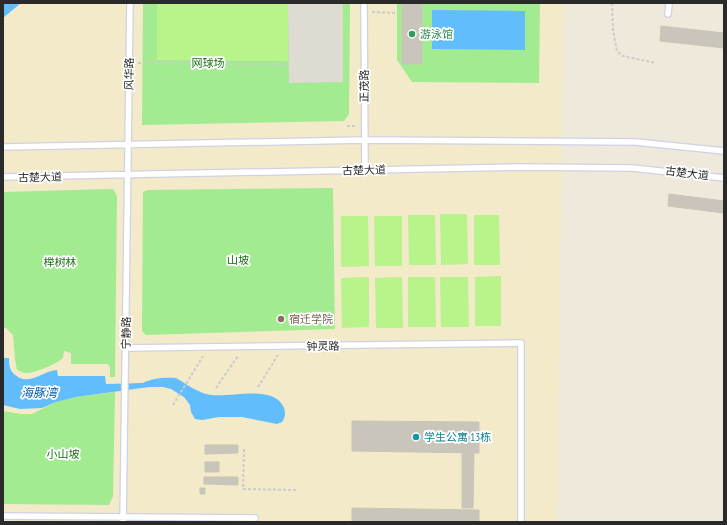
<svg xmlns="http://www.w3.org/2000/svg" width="727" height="525" viewBox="0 0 727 525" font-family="'PT Sans Narrow','Noto Sans SC',sans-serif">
<rect width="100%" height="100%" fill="#eee9db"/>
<!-- education -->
<path fill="#f2eac8" d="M3,3H564L557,522H3Z"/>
<!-- green -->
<path fill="#a3eb91" d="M143,3H350L349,114L344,121L142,125Z
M397,3H540L539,83L412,82L397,60Z
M333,188L335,329L146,335L142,331L143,192L147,190Z
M108,189H113L117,196L115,377H110V367L108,364H71V353L64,351L63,358C57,364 33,374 24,373C21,372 20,371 17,370L15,359L13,335L6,328H3V192Z
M115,392L113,496L109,505L3,504V411L21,414H32L56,402L76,397Z"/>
<!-- pitch -->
<path fill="#b9f38b" d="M157,3H288V61L157,60Z
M440,214H467L468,264L441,265Z
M408,215H435L436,265H409Z
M474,215H499L500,265H474Z
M341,216H368L369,266L341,267Z
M374,216H402V266H375Z
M501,276V326H475V277Z
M369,277V327L342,328L341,278Z
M402,277L403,328H376L375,278Z
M408,277H435L436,327H408Z
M440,277H468L469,327H441Z"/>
<!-- plaza -->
<path fill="#dedbd2" d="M288,3H343V82L289,83Z"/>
<!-- water -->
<path fill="#62bdfc" d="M3,3H21L3,18Z
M432,10L525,11V50L432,49Z
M3,358H9C9,367 10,372 18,377C30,385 45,370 57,370L58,376H105L106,384L143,383C151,378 166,377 176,378C186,384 196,391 206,394C226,400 274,382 284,408C286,413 285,418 282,422L277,424L242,417H219L202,420L195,419L191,412L190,405L184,397L171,389L163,387H149L76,397L56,402L42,408L20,409L3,405Z"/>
<!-- building -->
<path fill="#c9c5bb" stroke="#cac5b4" d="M402,3H422V64H402Z
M661,26L724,33V48L660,41Z
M669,194L724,201V213L668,206Z
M352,421L479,422V453L352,451Z
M205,445H238V453L205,454Z
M462,453H474L473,508H462Z
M205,462H219V472H205Z
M204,477H238V485L204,484Z
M200,488H205V494H200Z
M352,508L479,510V522H352Z"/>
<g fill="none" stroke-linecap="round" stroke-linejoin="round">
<defs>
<path id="lane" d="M364,3L365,170
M668,14L669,3
M3,147L364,140L636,142L724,151
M3,177L521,167L632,168L724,178
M125,348L521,343V522
M3,516L255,518
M123,522L130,3"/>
</defs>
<!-- lane casing -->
<use href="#lane" stroke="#d0d1e5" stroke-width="8"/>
<!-- path -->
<path stroke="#ccc" stroke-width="2" stroke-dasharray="3 2" stroke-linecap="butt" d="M612,3L613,30L617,51L623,56L656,63
M372,12L397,13
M138,63L288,64
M347,126H357
M258,387L278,355
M216,388L238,356
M173,405L203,356
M244,449L243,489L297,490"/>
<!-- lane -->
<use href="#lane" stroke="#fff" stroke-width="5.5"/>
</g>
<!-- markers -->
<circle fill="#2e9e5b" stroke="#fff" stroke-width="1.5" cx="412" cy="34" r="4"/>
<circle fill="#8d6e63" stroke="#fff" stroke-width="1.5" cx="281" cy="319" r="4"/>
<circle fill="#0f9aa8" stroke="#fff" stroke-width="1.5" cx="416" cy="437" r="4"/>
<g text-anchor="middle" stroke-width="3.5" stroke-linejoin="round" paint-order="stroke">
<!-- leisure labels -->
<g font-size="11" fill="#27864d" stroke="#fff" text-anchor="start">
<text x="420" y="38">游泳馆</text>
</g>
<!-- park labels -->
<g font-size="11" fill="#187012" stroke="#fff">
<text x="208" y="67">网球场</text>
<text x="238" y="264">山坡</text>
<text x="60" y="266">榉树林</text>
<text x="63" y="458">小山坡</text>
</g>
<!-- street labels -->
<g font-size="11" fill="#2a2a2a" stroke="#fff">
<text transform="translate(129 74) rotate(-89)" y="4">风华路</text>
<text transform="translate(364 86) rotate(-90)" y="4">正茂路</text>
<text transform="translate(364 170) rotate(-1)" y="4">古楚大道</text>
<text transform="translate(687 173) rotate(7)" y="4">古楚大道</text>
<text transform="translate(40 177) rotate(-1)" y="4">古楚大道</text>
<text transform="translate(126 333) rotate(-89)" y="4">宁静路</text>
<text transform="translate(323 346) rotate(-1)" y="4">钟灵路</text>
</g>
<!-- education labels -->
<g font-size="11" fill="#785e54" stroke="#fff" text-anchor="start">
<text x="289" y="323">宿迁学院</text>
</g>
<!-- culture labels -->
<g font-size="11" fill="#0d838f" stroke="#fff" text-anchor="start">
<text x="424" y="441">学生公寓 13栋</text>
</g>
<!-- water labels -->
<g font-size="12" font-style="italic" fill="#0057a9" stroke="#fff">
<text x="39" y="397">海豚湾</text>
</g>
</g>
<!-- border -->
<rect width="727" height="525" fill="none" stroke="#2a2a2a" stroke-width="8"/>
</svg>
